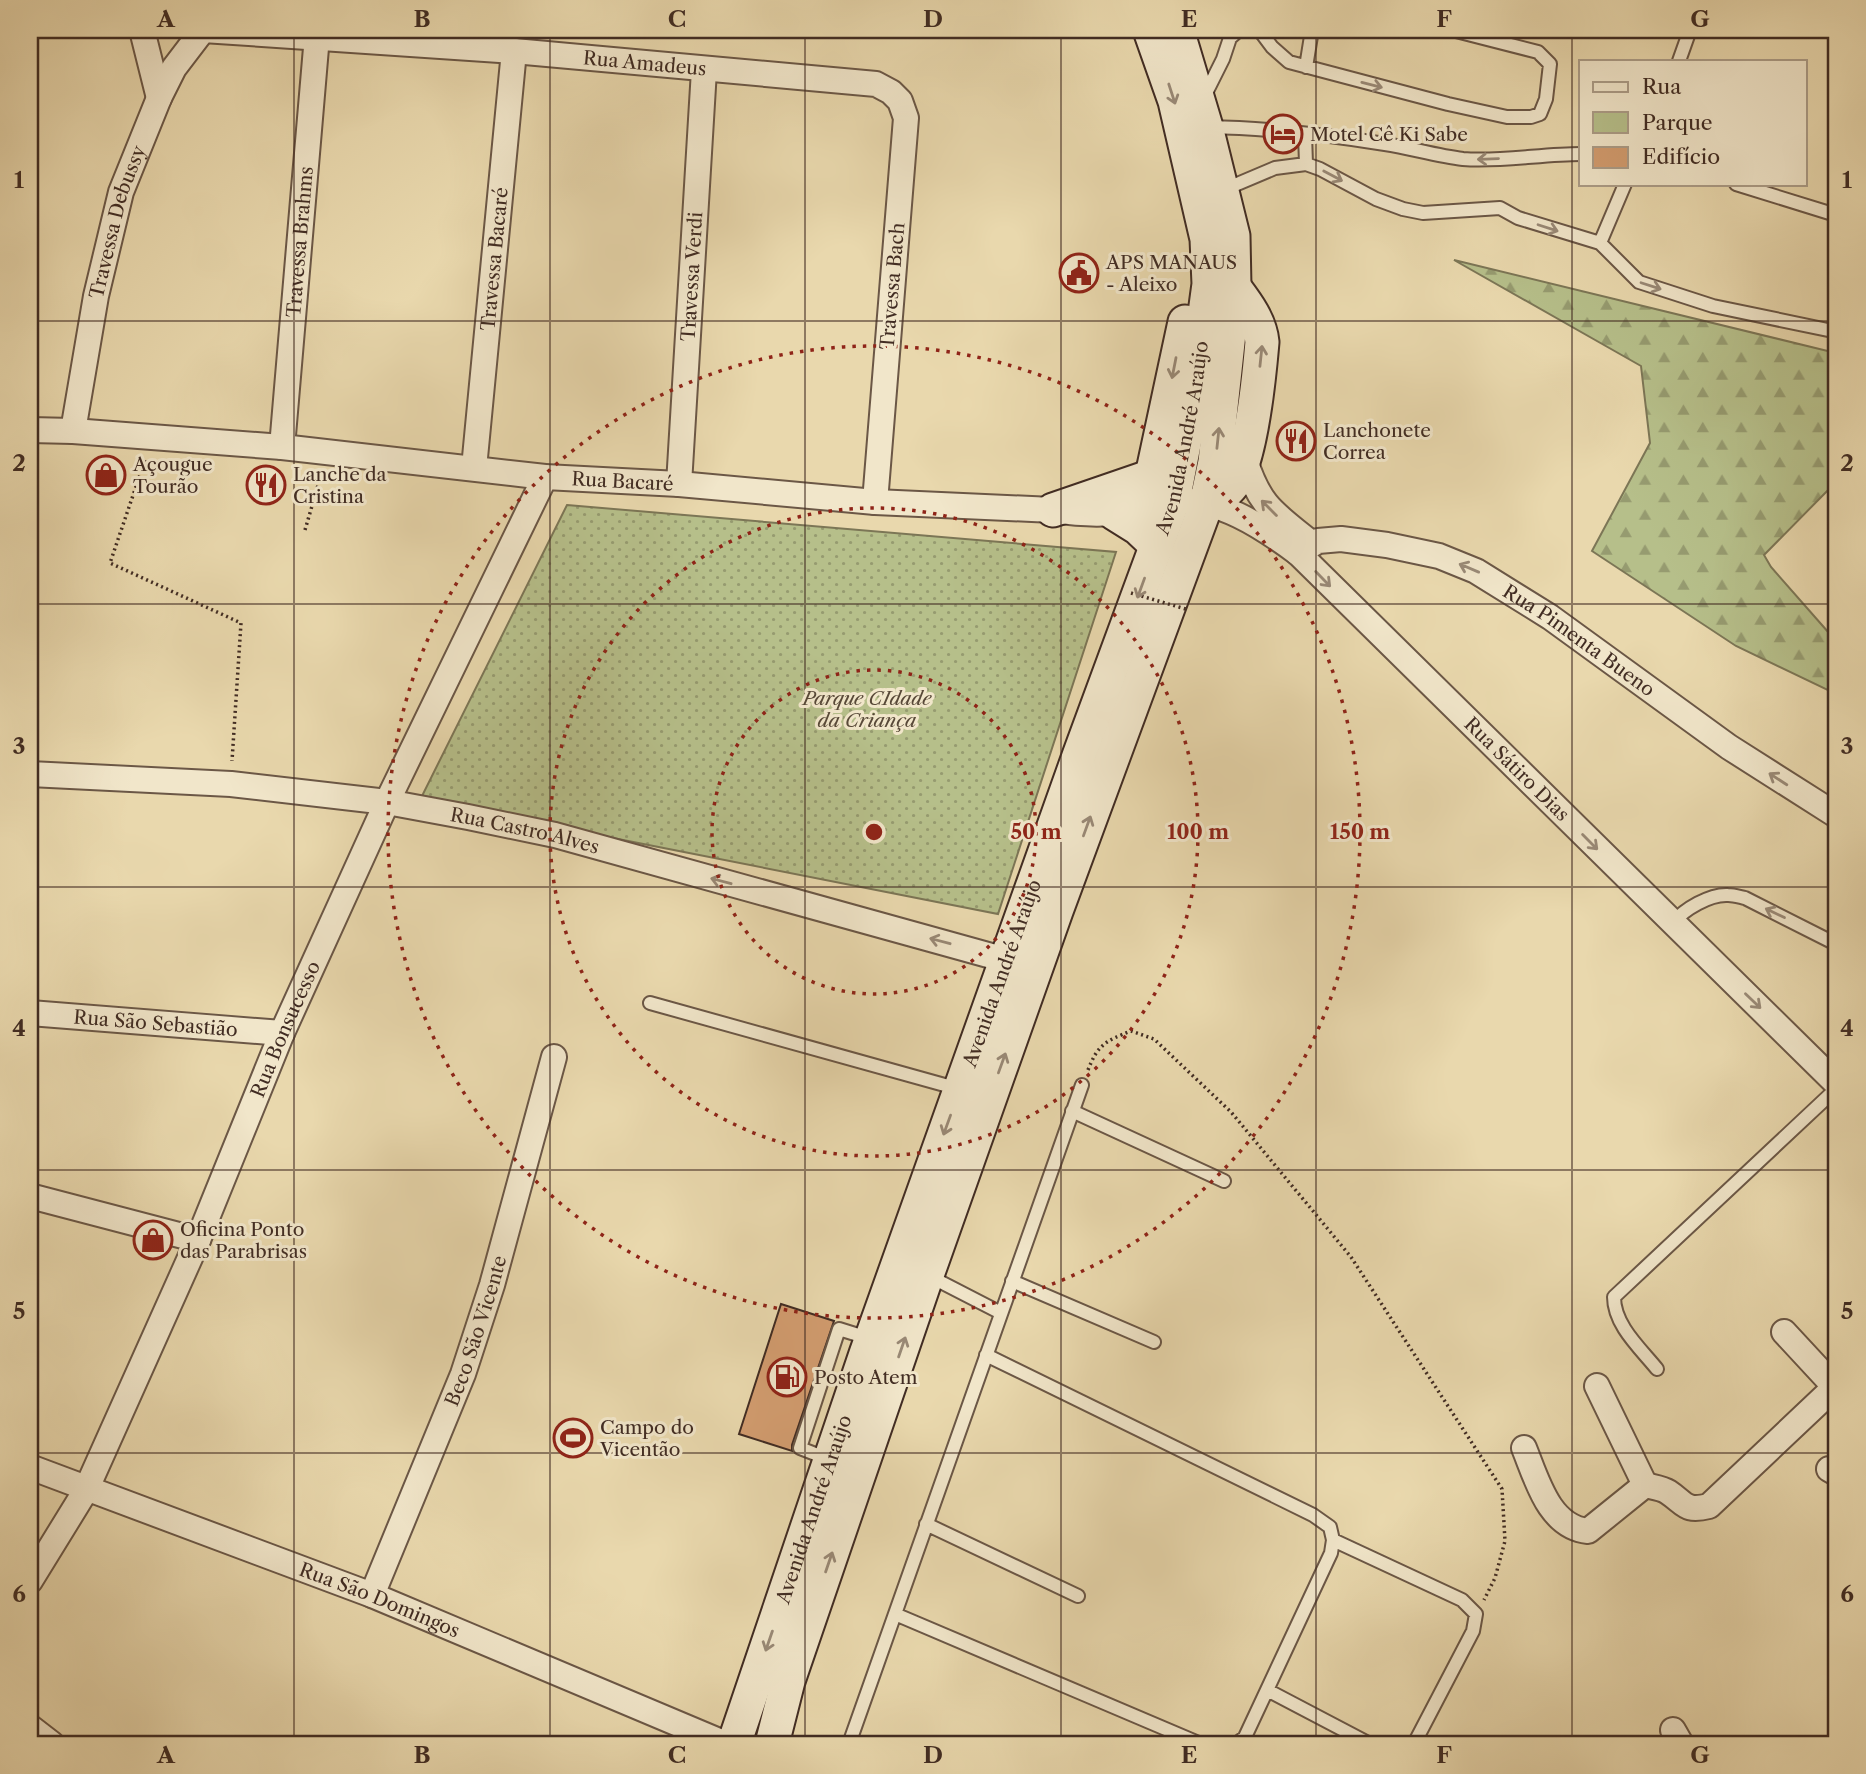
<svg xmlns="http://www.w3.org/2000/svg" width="1866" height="1774" viewBox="0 0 1866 1774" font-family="'Libre Caslon Text',serif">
<defs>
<pattern id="green-dots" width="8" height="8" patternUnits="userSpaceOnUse" patternTransform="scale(1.75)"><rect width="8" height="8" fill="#b6bf8a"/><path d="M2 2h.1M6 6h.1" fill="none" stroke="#969b70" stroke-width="1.8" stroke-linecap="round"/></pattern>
<pattern id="forest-firs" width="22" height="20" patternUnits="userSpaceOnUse" patternTransform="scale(1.75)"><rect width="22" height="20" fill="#b6bf8a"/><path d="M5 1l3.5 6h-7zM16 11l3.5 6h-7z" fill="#969b70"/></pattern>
</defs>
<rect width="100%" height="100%" fill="#e9d8ad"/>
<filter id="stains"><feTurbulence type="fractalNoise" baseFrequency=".00286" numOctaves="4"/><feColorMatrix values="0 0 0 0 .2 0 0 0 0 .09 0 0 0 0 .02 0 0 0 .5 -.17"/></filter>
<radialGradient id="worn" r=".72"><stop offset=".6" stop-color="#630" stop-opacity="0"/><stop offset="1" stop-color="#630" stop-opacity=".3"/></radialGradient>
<!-- green -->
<path fill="url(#green-dots)" stroke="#7c7656" stroke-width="2" d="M567,505L1116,552L998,914L420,800Z"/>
<!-- forest -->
<path fill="url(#forest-firs)" stroke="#7c7656" stroke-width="2" d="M1454,260L1836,353V482L1764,555L1771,567L1836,641V694L1736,646L1592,551L1650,443L1641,366Z"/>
<!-- building -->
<path fill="#d29c6f" stroke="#412c23" stroke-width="2" d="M781,1304L834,1321L792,1445V1451L739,1434Z"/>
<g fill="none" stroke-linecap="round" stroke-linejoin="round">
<defs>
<path id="service" d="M1679,61L1690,30
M1306,67L1312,30
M1203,99L1223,59L1230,38L1239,30L1260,31L1272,47L1289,62L1448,104L1507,117H1531L1540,114L1546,99L1550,64L1538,52L1452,30
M1209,127C1268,128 1327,135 1385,144C1411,148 1437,156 1463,159C1502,162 1542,154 1581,154
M1305,134L1306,164
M1736,184L1836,215
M1223,190L1275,168L1306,164L1320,169L1376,199L1403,209L1423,213L1500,208L1518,218L1600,243L1639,282L1713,306L1828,330L1836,325
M1600,243L1625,184
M1673,923C1684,909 1710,894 1728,895C1734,895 1740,897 1745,898L1836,944
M650,1003L959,1089
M1072,1111L1224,1181
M927,1275L1001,1313
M1012,1281L1154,1342
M986,1355L1313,1515L1330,1527L1333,1540L1331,1553L1245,1737L1236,1744
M1657,1369C1640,1348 1614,1325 1614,1297L1836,1089
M828,1459L800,1448L839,1329L871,1339
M926,1524L1078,1596
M1333,1540L1462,1600L1476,1614L1473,1631L1414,1744
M895,1614L1201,1744
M1267,1690L1370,1744
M849,1744L1082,1085"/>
<g id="minor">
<path d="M142,30L159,98"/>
<path id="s1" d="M203,30L514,51L876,84L891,92L900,101L906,118L875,502"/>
<path id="s2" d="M30,430L73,431L282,447L545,477L679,484L875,502L1053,510C1073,513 1092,515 1112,513C1132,511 1151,504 1171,501C1217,496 1263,527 1298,553L1836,1083"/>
<path id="s3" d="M73,431L96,296L121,192L159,98L174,68L203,30"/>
<path id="s4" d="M282,447L317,36"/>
<path d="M1245,460C1260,507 1274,513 1311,543"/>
<path id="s5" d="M474,468L514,51"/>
<path id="s6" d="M679,484L704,70"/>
<path id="s7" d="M1298,553L1318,541L1341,539L1387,545L1439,556L1476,571L1550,617L1729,747L1836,815"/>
<path id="s8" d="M30,774L231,784L387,802L468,817L555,835L1006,960"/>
<path id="s9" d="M30,1013L282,1033"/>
<path d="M30,1196L198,1240"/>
<path d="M1784,1332L1835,1387"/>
<path d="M1597,1386L1645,1485"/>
<path d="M1524,1448C1537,1480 1549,1527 1588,1531L1645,1485C1652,1487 1662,1488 1668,1492C1686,1504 1685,1512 1709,1506L1836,1386"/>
<path id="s10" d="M30,1467L372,1595L726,1744"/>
<path d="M1829,1469L1836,1473"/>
<path id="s11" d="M30,1581L86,1490L198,1240L282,1033L387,802L545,477"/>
<path id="s12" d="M372,1595L463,1374L492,1285L554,1057"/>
<path d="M30,1727L52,1744"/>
<path d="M1673,1730L1681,1744"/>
</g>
<g id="secondary">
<path d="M1173,501L1152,476L1185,322"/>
<path d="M1206,505C1217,498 1228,493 1235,481C1252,452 1259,377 1262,342C1260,321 1246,303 1234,287L1225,286"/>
<path d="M1053,510L1152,476"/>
<path d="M1114,513L1138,528L1157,546"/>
<path id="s13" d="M734,1744L866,1354L1079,756L1173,501L1195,387L1209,284L1207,239L1175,101L1150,30"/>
<path d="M772,1744L788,1681L927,1275L1056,911L1206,505L1215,462L1234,287L1233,236L1206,127L1177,30"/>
</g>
</defs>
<!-- service casing -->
<use href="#service" stroke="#6b5746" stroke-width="16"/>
<!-- minor casing -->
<use href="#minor" stroke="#6b5746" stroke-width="28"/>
<!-- secondary casing -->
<use href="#secondary" stroke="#412c23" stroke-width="37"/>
<!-- path -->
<path stroke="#412c23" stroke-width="3.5" stroke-dasharray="2 3.5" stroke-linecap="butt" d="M145,460L110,563L241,623L232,761
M305,530L321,475
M1088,1070C1098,1044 1106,1041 1131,1031L1154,1039L1231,1112L1351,1257L1502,1489L1505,1541L1495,1578L1484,1600"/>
<!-- service -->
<use href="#service" stroke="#f1e6ca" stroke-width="12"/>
<!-- minor -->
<use href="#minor" stroke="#f1e6ca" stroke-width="24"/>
<!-- secondary -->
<use href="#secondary" stroke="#f1e6ca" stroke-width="33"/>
<!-- path-bridge -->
<path stroke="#412c23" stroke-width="3.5" stroke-dasharray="2 3.5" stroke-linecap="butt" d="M1131,593L1189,610"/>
</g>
<!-- one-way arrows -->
<defs><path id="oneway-shaft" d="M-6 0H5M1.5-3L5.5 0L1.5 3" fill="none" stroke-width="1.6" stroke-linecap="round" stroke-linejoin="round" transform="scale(1.75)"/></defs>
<g stroke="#998976">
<use href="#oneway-shaft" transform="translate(1372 85) rotate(14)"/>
<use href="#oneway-shaft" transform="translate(1172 94) rotate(72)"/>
<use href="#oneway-shaft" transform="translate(1488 159) rotate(178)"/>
<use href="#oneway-shaft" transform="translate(1333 176) rotate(28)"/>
<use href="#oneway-shaft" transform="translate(1548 228) rotate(18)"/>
<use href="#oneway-shaft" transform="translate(1651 286) rotate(18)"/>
<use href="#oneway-shaft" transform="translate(1261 356) rotate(-84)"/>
<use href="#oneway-shaft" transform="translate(1174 368) rotate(101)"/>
<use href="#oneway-shaft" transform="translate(1218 438) rotate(-84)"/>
<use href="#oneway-shaft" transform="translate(1269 508) rotate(-135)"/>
<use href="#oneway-shaft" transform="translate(1469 568) rotate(-157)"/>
<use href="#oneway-shaft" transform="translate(1323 579) rotate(46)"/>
<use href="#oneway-shaft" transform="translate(1141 588) rotate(110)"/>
<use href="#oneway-shaft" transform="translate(1778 779) rotate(-147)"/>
<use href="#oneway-shaft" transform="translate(1087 826) rotate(-70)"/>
<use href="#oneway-shaft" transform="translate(1590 842) rotate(45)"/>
<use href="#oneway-shaft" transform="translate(721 881) rotate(-165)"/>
<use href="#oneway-shaft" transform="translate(1775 913) rotate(-154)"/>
<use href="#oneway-shaft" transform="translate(940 941) rotate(-165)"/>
<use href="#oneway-shaft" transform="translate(1753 1001) rotate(44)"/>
<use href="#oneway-shaft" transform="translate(1002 1063) rotate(-70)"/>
<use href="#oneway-shaft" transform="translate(947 1125) rotate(110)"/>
<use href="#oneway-shaft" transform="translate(902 1347) rotate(-71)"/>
<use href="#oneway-shaft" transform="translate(829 1562) rotate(-71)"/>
<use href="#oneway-shaft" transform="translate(769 1641) rotate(109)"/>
</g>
<!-- grid -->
<path fill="none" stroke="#412c23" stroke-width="2" stroke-opacity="0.55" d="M294,30V1744M550,30V1744M805,30V1744M1061,30V1744M1316,30V1744M1572,30V1744M30,321H1836M30,604H1836M30,887H1836M30,1170H1836M30,1453H1836"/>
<!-- distance rings -->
<g fill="none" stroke="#8f2418" stroke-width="3.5" stroke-dasharray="3.5 7">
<circle cx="874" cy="832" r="162"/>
<circle cx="874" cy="832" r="324"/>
<circle cx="874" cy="832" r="486"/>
</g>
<!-- icons -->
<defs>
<symbol id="hotel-ring" viewBox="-11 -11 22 22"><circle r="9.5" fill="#f1e6ca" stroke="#8f2418" stroke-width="1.5"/><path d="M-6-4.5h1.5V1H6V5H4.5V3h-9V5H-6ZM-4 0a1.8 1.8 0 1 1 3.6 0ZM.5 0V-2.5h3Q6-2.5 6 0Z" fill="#8f2418"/></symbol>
<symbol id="civic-ring" viewBox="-11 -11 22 22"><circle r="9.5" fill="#f1e6ca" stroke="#8f2418" stroke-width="1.5"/><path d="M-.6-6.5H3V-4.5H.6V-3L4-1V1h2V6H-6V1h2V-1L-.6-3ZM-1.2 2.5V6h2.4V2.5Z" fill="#8f2418"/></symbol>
<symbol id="restaurant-ring" viewBox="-11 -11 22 22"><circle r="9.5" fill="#f1e6ca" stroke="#8f2418" stroke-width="1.5"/><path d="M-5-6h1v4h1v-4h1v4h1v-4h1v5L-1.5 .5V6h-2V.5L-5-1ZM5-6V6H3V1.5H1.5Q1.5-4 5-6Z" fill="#8f2418"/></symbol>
<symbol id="shop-ring" viewBox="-11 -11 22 22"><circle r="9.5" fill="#f1e6ca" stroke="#8f2418" stroke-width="1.5"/><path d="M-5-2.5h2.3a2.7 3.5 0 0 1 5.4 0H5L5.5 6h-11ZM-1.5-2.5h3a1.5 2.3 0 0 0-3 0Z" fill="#8f2418"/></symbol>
<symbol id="fuel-ring" viewBox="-11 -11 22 22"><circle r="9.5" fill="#f1e6ca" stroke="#8f2418" stroke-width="1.5"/><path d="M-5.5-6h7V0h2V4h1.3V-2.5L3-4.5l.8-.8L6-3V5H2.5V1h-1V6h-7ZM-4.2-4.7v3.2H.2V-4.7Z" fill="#8f2418"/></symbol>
<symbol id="stadium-ring" viewBox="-11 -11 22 22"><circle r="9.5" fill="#f1e6ca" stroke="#8f2418" stroke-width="1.5"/><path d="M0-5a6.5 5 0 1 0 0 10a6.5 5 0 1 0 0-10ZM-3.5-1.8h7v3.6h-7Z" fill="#8f2418"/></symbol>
</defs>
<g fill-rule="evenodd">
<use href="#hotel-ring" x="1261" y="112" width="44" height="44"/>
<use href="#civic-ring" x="1057" y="251" width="44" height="44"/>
<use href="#restaurant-ring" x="1274" y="419" width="44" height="44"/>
<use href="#shop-ring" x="84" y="453" width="44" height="44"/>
<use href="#restaurant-ring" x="244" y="463" width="44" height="44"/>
<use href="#shop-ring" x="131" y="1218" width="44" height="44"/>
<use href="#fuel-ring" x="765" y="1355" width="44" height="44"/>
<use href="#stadium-ring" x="551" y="1416" width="44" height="44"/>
</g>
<g text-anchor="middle" stroke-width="6" stroke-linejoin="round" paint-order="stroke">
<!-- street labels -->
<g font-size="19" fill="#412c23" stroke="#f1e6ca">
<text dy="7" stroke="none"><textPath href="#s1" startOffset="443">Rua Amadeus</textPath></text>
<text dy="7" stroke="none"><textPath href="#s3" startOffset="214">Travessa Debussy</textPath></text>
<text dy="7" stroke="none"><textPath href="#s4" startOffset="206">Travessa Brahms</textPath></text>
<text dy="7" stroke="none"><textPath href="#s5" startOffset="210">Travessa Bacaré</textPath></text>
<text dy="7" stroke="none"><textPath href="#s6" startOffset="208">Travessa Verdi</textPath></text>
<text transform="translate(892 286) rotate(-85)" y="7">Travessa Bach</text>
<text dy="7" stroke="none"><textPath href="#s13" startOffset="1382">Avenida André Araújo</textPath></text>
<text dy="7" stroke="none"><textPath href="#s2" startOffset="595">Rua Bacaré</textPath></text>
<text dy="7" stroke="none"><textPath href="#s7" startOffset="310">Rua Pimenta Bueno</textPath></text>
<text dy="7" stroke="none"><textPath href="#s2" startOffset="1594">Rua Sátiro Dias</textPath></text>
<text dy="7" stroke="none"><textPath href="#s8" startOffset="499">Rua Castro Alves</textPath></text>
<text dy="7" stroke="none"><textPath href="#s13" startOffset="816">Avenida André Araújo</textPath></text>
<text dy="7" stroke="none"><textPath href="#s9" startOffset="126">Rua São Sebastião</textPath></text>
<text dy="7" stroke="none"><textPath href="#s11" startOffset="609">Rua Bonsucesso</textPath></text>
<text dy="7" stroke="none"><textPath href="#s12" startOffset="284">Beco São Vicente</textPath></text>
<text dy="7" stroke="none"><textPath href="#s13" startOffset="248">Avenida André Araújo</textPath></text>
<text dy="7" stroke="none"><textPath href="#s10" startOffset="374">Rua São Domingos</textPath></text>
</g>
<!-- poi labels -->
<g font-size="19" fill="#412c23" stroke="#f1e6ca" text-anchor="start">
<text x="1310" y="141">Motel Cê Ki Sabe</text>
<text x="1106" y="269">APS MANAUS<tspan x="1106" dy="22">- Aleixo</tspan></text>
<text x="1323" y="437">Lanchonete<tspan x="1323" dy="22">Correa</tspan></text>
<text x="133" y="471">Açougue<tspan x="133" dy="22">Tourão</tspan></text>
<text x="293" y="481">Lanche da<tspan x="293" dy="22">Cristina</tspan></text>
<text x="180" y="1236">Oficina Ponto<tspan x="180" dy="22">das Parabrisas</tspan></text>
<text x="814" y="1384">Posto Atem</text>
<text x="600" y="1434">Campo do<tspan x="600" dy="22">Vicentão</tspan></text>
</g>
<!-- park labels -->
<g font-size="19" font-style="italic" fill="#584938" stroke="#f1e6ca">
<text x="867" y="705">Parque CIdade<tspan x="867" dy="22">da Criança</tspan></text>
</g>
</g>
<circle cx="874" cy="832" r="10" fill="#8f2418" stroke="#f1e6ca" stroke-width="3.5"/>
<g font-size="21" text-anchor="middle" font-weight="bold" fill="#8f2418" stroke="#f1e6ca" stroke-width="6" stroke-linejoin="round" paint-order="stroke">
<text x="1036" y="839">50 m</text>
<text x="1198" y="839">100 m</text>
<text x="1360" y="839">150 m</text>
</g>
<!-- margin -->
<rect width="1866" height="1774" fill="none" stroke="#e9d8ad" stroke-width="77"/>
<!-- legend -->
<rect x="1579" y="60" width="228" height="126" fill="#f1e6ca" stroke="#ab9c87" stroke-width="2"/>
<rect x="1593" y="82" width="35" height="10" fill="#f1e6ca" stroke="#ab9c87" stroke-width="2"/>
<text x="1642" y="94" font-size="21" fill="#412c23">Rua</text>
<rect x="1593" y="112" width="35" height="21" fill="#b6bf8a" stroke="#ab9c87" stroke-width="2"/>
<text x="1642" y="130" font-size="21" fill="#412c23">Parque</text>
<rect x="1593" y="147" width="35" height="21" fill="#d29c6f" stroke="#ab9c87" stroke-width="2"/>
<text x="1642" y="164" font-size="21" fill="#412c23">Edifício</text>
<rect x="38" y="38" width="1790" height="1698" fill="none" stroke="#412c23" stroke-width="2.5"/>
<g font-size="23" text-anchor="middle" font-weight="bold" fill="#412c23">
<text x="166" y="27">A</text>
<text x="422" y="27">B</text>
<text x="677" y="27">C</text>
<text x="933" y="27">D</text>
<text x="1189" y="27">E</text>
<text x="1444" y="27">F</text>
<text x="1700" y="27">G</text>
<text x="19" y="188">1</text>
<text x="1847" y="188">1</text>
<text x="19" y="471">2</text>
<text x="1847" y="471">2</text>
<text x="19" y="754">3</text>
<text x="1847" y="754">3</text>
<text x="19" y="1036">4</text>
<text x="1847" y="1036">4</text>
<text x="19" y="1319">5</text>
<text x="1847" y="1319">5</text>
<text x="19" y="1602">6</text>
<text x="1847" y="1602">6</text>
<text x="166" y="1763">A</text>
<text x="422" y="1763">B</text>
<text x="677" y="1763">C</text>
<text x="933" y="1763">D</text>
<text x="1189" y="1763">E</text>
<text x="1444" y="1763">F</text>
<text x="1700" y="1763">G</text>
</g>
<rect width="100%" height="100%" filter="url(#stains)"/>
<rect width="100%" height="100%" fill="url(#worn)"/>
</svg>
